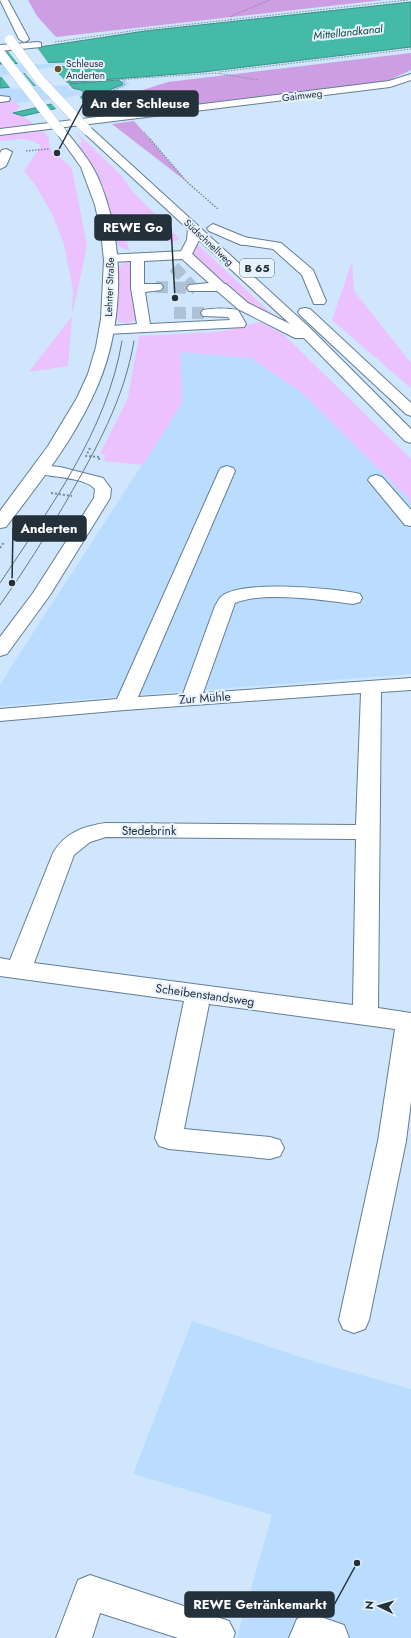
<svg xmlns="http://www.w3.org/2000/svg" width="411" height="1638" viewBox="0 0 411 1638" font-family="Jost,sans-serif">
<rect width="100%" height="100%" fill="#cfe6fd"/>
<!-- built -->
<path fill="#baddff" d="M90,40L130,85L108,94L7,104L0,120V53Z
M180,352L251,358L301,392L411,501V674L0,706V686L11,667L182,403Z
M192,1321L319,1363L411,1389V1638H237L272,1515L133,1474Z"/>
<!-- green -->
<path fill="#ebc1fe" d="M14,100L20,107L13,113C27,117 40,127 49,138C47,156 64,157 72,169L87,246L72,316L68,366L29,372L72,316L73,290L64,244L52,214L36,186L24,171L41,146C30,136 13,140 0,141V101Z
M75,131L121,175L133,192L180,239L170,243L161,233L125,238L130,251L118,246C109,206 102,178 78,143L83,142Z
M194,241L277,319L252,307L193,254Z
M352,262L354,291L411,363V388L332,320Z
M125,263L131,264L136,271L135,320L127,323L119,322L117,319L119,266Z
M260,322L282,333L411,459V501L301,392L251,358L181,352L182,403L143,465L103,461L106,455L100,454L128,398L139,336L219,332Z"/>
<!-- forest -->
<path fill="#cd9ee3" d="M28,0H383L56,37L37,16Z
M411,53V70L383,83L112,115L92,106L168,82Z
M134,121L187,182L112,124Z"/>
<!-- water -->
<path fill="#45baa6" stroke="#3b9186" d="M411,2V47L203,72L0,88V78L94,61L0,64V53L145,31Z
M118,80L123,83L122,85L109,90L102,98L23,116L13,113L81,97L85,94L81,90L72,88L69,84Z"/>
<!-- pier -->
<path fill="#cfe6fd" d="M36,46L49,64L19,65L7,50Z
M52,67L75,91L70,89L68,85L37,87L24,72Z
M22,72L35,88L11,89L1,76Z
M78,95L86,104L57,110L50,102Z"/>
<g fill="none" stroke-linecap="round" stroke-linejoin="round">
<!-- minor-tunnel -->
<path stroke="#adc2d6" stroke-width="12" stroke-dasharray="12 6" stroke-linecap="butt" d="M174,267L192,287
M156,287L194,288
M174,313H208"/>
<defs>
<path id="minor" d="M38,42L41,43V47L0,51V45Z
M411,74V80L390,87L0,135V129L389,81Z
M0,96L9,97L10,99L9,101L0,102Z
M6,149L12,152L6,166L0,169V153L2,150Z
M243,237L281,243L313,270L326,301L324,304H314L302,275L273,249L239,244L237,241L239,238Z
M185,251L190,252L228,287L226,290L221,291H189L187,288L189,285L209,283L182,259L144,261V284H161L163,287L161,290L145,292L150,324L230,320L228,317L203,316L201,313L203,310C213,308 228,308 238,310L246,324L244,327L106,334L101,333L99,330L101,327L137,324L131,288V261L111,262L105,258L106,255Z
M40,465L60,467L103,478L111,489L110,498L50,595L7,654L0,656V637L33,593L94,498L95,489C85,477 50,477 34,473L32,470L34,467Z
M227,466L233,468L235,471L138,697L183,694L215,606C217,603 219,598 222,596C242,580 334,588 360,594L362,598L360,602L353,604C322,600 264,591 235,603L203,693L411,678V690L381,692L378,1008L411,1013V1101L406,1141L369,1320L365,1329L354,1333L343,1329L339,1320L378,1141L395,1029L209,1004L184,1129L270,1137L280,1140L284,1148L280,1156L270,1159L169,1149L159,1146L155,1138L184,1001L0,976V958L10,960L53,853C65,833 83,826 106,823L356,825L361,693L125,710L0,721V709L117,699L219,471L221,468ZM106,837L356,839L353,1005L34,963L74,855L90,842Z
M376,475L382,477L411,510V526L405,525L368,480L370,477Z
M90,1575L229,1621L235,1633L233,1638H178L100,1613L92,1638H56L78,1580Z
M309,1613L344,1625L349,1638H289L297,1619Z"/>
<path id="major" d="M61,129L65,130C77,145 91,161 99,180C127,246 124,334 92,398C70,445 37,486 6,527L0,528V511L48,446L77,398L88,374L96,347L101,319L104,260L101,232L95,205L81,167L56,132Z"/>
<path id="highway" d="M0,0H8L29,39L27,41L24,42L19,39Z
M87,127L91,128L310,328L411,429V443L405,441L304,338H295L238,309L216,290L214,287L216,284H226L248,303L290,324L199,240L190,258H180L179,255L187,240L188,229L83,132L82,130Z
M213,224L247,238L249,241L243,245L239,244L209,231L207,228Z
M305,308L310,309L411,403V416L406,414L300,315L298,312L300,309Z"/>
</defs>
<!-- minor casing -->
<use href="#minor" stroke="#637d97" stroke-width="2"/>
<!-- major casing -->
<use href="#major" stroke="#637d97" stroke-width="2"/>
<!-- highway casing -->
<use href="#highway" stroke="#637d97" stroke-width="2"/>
<!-- path-far2 -->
<path stroke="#798a9b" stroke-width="1" stroke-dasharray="1.5 1.5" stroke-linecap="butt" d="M231,20V16L270,0
M55,42L138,30L408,0
M219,72L411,49
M71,83L216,73L258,80
M115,99L114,90L125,85L124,80
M144,132L151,140"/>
<!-- path-far1 -->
<path stroke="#798a9b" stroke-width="1.5" stroke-dasharray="1.5 1.5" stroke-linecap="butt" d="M150,139L187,182L218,209
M26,151L49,149"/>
<!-- path -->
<path stroke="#798a9b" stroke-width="2" stroke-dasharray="2 2" stroke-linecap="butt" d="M90,448L86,456L100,457L98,461
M51,493L72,496
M0,548L4,542"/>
<!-- minor -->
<use href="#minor" fill="#fff" fill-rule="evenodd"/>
<!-- major -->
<use href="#major" fill="#fff" fill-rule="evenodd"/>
<!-- highway -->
<use href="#highway" fill="#fff" fill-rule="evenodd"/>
<!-- tram -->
<path stroke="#667685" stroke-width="1" d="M0,583C49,509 107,431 122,341
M0,605C24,571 46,536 67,500C96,449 124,400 134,341"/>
<defs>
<path id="major-bridge" d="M0,53L61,132"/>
<path id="highway-bridge" d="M10,40L40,80L87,130"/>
</defs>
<!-- major-bridge casing -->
<use href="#major-bridge" stroke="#637d97" stroke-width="10" stroke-linecap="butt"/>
<!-- highway-bridge casing -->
<use href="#highway-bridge" stroke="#637d97" stroke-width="10" stroke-linecap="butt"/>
<!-- major-bridge -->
<use href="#major-bridge" stroke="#fff" stroke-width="10"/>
<!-- highway-bridge -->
<use href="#highway-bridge" stroke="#fff" stroke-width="10"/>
</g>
<!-- markers -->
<circle fill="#6e5325" stroke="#e6f2fe" stroke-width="1.5" cx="58" cy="69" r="4"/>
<g text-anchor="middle" stroke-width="4" stroke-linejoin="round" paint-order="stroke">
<!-- far-poi labels -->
<g font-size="10" fill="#24303a" stroke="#e6f2fe" text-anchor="start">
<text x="66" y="67">Schleuse<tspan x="66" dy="12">Anderten</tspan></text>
</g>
<!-- far-street labels -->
<g font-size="10" fill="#24303a" stroke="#e6f2fe">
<text transform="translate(302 95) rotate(-7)" y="4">Gaimweg</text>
<text transform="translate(209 242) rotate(43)" y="4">Südschnellweg</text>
<text transform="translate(109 287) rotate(-88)" y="4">Lehrter Straße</text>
</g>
<!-- far-water labels -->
<g font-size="11" font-style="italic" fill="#13463e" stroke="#e6f2fe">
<text transform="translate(348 32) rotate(-6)" y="4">Mittellandkanal</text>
</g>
<!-- shield labels -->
<rect fill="#e6f2fe" stroke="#5e6a75" stroke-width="1" x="240" y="259" width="34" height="18" rx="3"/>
<g font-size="11" font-weight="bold" fill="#24303a">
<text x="257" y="272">B 65</text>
</g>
<!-- street labels -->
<g font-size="12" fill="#24303a" stroke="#e6f2fe">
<text transform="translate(205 698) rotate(-4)" y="4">Zur Mühle</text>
<text x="149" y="835">Stedebrink</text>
<text transform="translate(205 995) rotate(8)" y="4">Scheibenstandsweg</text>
</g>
</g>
<!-- callouts -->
<path fill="none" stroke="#24303a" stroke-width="1.5" d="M57 153L83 104M175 298L171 227M12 583L13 528M357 1563L334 1605"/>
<g fill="#24303a" stroke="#e6f2fe" stroke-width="1.5">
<circle cx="57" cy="153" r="4"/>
<circle cx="175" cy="298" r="4"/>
<circle cx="12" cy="583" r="4"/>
<circle cx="357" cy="1563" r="4"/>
</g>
<g fill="#24303a" stroke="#24303a" stroke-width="1.5">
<rect x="83" y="91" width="115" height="25" rx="4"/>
<rect x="95" y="215" width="76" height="25" rx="4"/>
<rect x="13" y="516" width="73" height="25" rx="4"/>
<rect x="185" y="1592" width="149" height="25" rx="4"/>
</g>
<g font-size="13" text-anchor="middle" font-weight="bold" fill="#fff">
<text x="140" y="108">An der Schleuse</text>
<text x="133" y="232">REWE Go</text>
<text x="49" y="533">Anderten</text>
<text x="260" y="1609">REWE Getränkemarkt</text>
</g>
<!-- north arrow -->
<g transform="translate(379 1606) rotate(275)" stroke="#e6f2fe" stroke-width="3" paint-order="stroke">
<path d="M0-3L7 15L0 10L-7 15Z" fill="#24303a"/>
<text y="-6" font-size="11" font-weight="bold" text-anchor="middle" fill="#24303a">N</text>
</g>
</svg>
